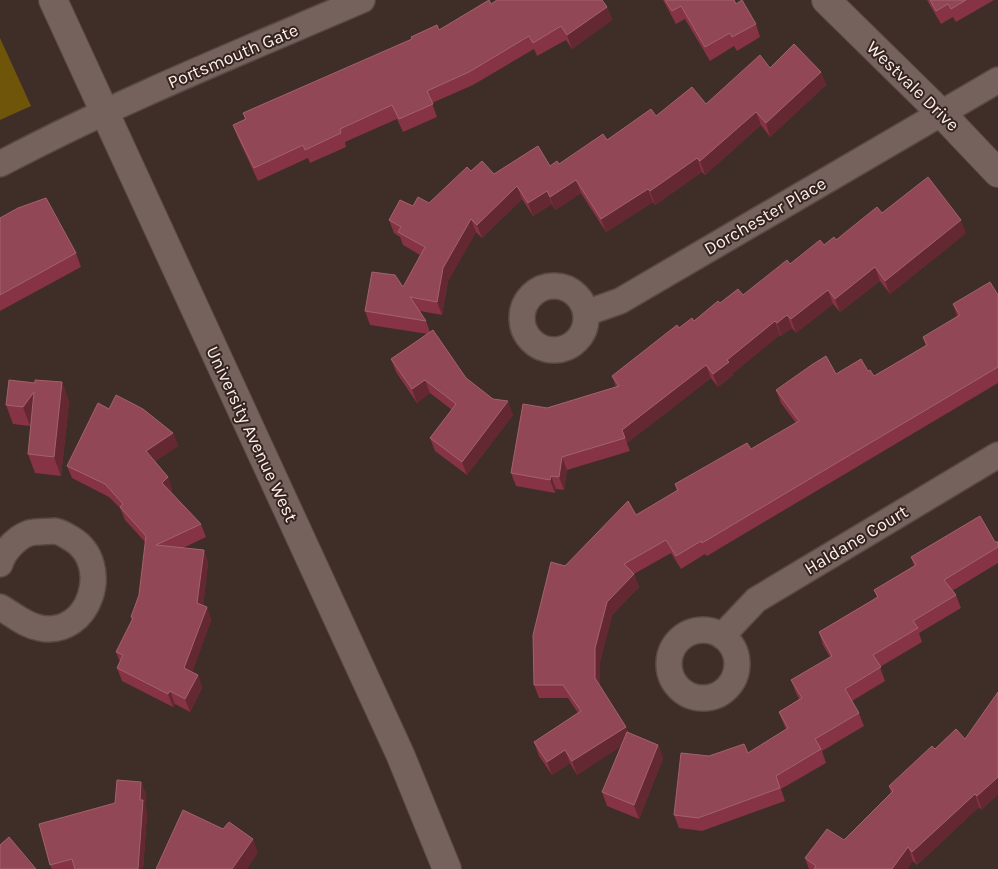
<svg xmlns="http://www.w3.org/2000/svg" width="998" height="869" viewBox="0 0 998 869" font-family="Karla,sans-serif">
<rect width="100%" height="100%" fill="#3f2d28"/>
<!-- green -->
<path fill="#6f550a" d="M0,38L31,106L0,120Z"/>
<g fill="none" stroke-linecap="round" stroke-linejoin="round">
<defs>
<path id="street" d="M0,164C117,102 241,52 362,0
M522 318a32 32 0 1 1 64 0a32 32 0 1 1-64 0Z
M586,313L620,301L998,80
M0,564C4,550 20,533 35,532C42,532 49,531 55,531C61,532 67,536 72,539C113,564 90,638 40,628C24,625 14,615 0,607
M669 664a34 34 0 1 1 68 0a34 34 0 1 1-68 0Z
M722,636L756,600L998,455"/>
<path id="secondary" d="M53,0L400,754L447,869
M826,0L941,113L998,173"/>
</defs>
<!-- street casing -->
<use href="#street" stroke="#584945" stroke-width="28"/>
<!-- secondary casing -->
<use href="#secondary" stroke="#584945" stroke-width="30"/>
<!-- street -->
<use href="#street" stroke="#76625c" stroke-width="25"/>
<!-- secondary -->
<use href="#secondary" stroke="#76625c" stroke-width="28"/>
</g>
<!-- wall -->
<path fill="#853345" d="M663,0H734L736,4L756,24L760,37L737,51L734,46L710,61L685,19L676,24Z
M927,0H994L956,22L953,17L941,24Z
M491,4L607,7L612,20L572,49L566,40L537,56L534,49L473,85L432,103L437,117L403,132L397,119L345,142L346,147L310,163L308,158L258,181L238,138L233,125L245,119L243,113L439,30Z
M770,68L821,72L826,85L770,137L761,125L705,175L702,172L655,205L653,202L606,232L581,193L555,210L552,204L533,216L522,199L482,238L476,232L448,281L442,315L420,311L426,321L430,332L466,378L513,415L467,475L435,451L430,438L452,410L430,393L417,403L396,372L391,359L428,334L370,325L365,311L403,287L420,255L403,245L400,237L394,233L389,220L413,206L429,203L471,171L494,174L550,166L559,164L607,140L656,116L706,104Z
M882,213L966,233L890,294L880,281L840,312L833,304L796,333L792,328L781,336L780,335L733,373V375L718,387L711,378L627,443L630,451L567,470L564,490L556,489L555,493L516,486L511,473L547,408L616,387L612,376L679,328L694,321L720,303L743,295L790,264L824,245L836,240Z
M0,218L76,253L81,267L0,311Z
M998,295V383L707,556L705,554L681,569L671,553L634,574L639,587L612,615L600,662V686L629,733L658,745L663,758L639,819L607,806L602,792L621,746L577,775L570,763L552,775L539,756L534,742L578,713L568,698H539L534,685L565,566L636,515L677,491L675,484L751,449L796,423L781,403L776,390L836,374L868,371L874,376L926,346L923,337L957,316L953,304Z
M62,382L69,402L61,476L35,473L28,454L31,425L30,426L13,424L6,405L35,383Z
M109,409L173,433L178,446L155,461L168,477L172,490L171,492L201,524L206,537L183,548L204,550L208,563L203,606L207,607L211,620L192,672L198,675L202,688L190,712L175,704L173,707L122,681L117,668L120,662L116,652L132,621L131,617L139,595L146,543L125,520L120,508L109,497L72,478L67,466Z
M995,542H998V563L952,591L956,595L961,608L919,633L922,642L880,667L885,681L852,701L859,713L864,726L822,751L826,763L781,789L785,801L702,831L679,828L674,815L709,756L748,753L786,729L784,725L779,712L799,699L796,693L791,680L830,657L823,645L819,632L877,597L874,590L914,566L911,557Z
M956,729L982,810L979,807L917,865L913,861L907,869H809L805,858L844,840L891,793L889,786L935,749Z
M141,782L146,795L145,806L147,814L143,869H52L50,865L115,803Z"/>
<!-- shaded-wall -->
<path fill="#642832" d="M607,7L612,20L572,49L567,35Z
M821,72L826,85L770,137L766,123Z
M756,112L761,125L705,175L700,161Z
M697,158L702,172L655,205L650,191Z
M576,180L581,193L555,210L550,197Z
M517,186L522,199L482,238L477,225Z
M648,189L653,202L606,232L601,219Z
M547,191L552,204L533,216L528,203Z
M471,219L476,232L448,281L442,315L437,302L443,268Z
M961,220L966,233L890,294L885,281Z
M875,267L880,281L840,312L835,299Z
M828,290L833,304L796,333L791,319Z
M787,315L792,328L781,336L777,323Z
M775,321L780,335L733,373V375L718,387L713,374L727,360Z
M706,365L711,378L627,443L630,451L622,430Z
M425,380L430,393L417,403L412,389Z
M62,382L69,402L61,476L54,457Z
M34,392L41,411L30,426L23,407Z
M508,401L513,415L467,475L462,462Z
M173,433L178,446L151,464L146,451Z
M562,457L567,470L564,490L559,477Z
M551,476L556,489L555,493L550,480Z
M168,477L172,490L167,496L162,483Z
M204,550L208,563L202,616L197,603Z
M634,574L639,587L612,615L600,662V691L595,678V648L607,602Z
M207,607L211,620L189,681L184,668Z
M198,675L202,688L190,712L185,699Z
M170,691L175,704L173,707L168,694Z
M626,727L631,740L577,775L572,761Z
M658,745L663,758L639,819L634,805Z
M565,750L570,763L552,775L547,762Z
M998,777V795L982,810L977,796Z
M141,782L146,795L145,806L147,814L143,869H138Z
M975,794L979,807L917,865L912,852Z
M253,839L258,853L247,869H232Z
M908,847L913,861L907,869H892Z"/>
<!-- building -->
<path fill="#924757" stroke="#a2626e" d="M489,0L491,4L497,0H602L607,7L567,35L561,26L533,43L529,36L469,72L427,91L433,104L399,119L392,105L340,129L341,133L305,150L303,145L254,168L233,125L246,119L243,113L412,39L411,37L437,25L439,30Z
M665,0H734L736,4L742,0L756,24L732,37L730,33L705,47L681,6L672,11Z
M930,0H966L951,9L948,4L936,11Z
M794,44L821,72L766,123L756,112L700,161L697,158L650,191L648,189L601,219L576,180L550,197L547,191L528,203L517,186L477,225L471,219L443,268L437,302L410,297L426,321L365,311L372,272L395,275L403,287L425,247L398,232L401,227L389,220L400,200L413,206L418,197L429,203L467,167L471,171L482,161L494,174L538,146L550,166L557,161L559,164L603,134L607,140L651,109L656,116L692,87L706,104L760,55L770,68Z
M928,177L961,220L885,281L875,267L835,299L828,290L791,319L787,315L777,323L775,321L727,360L729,362L713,374L706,365L622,430L625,438L562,457L559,477L551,476L550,480L511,473L523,404L547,408L619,386L612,376L677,325L679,328L692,318L694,321L718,301L720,303L738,289L743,295L787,260L790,264L820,240L824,245L834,237L836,240L877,207L882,213Z
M46,198L76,253L0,295V218L18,208Z
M990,282L998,295V367L702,543L701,541L676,556L666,540L624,564L634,574L607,602L595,648V678L626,727L572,761L565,750L547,762L534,742L581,711L563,685H534L533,635L551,562L565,566L628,501L636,515L678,490L675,484L747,443L751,449L799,421L776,390L813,364L826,356L836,374L861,359L868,371L870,370L874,376L927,345L923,337L960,315L953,304Z
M433,330L466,378L493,399L508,401L462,462L430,438L456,404L425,380L412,389L391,359Z
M9,380L35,383V380L62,382L54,457L28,454L34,392L23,407L6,405Z
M116,395L143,409L173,433L146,451L168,477L162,483L201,524L156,545L204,550L197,603L207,607L184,668L198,675L185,699L170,691L168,694L117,668L123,655L116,652L133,618L131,617L139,595L146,536L120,507L123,504L105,484L67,466L98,403L109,409Z
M980,516L995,542H998V547L944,580L956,595L913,621L918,628L873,655L881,667L845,689L859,713L815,739L821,749L776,776L780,788L698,818L674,815L681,753L709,756L744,744L748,753L788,728L779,712L802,698L791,680L832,656L819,632L878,597L874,590L916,565L911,557Z
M998,692V777L977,796L975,794L912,852L908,847L892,869H814L816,866L805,858L827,829L844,840L893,791L889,786L932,746L935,749L956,729L965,739Z
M627,732L658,745L634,805L602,792Z
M117,780L141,782L140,800H143L138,869H75L72,859L50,865L39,824L115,803Z
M183,810L223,829L229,822L253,839L232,869H156Z
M9,837L36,869H0V845Z"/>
<g text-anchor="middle" stroke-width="4" stroke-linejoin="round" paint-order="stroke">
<!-- street labels -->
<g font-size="18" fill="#fbefeb" stroke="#34231f">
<text transform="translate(233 56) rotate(-23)" y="6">Portsmouth Gate</text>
<text transform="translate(913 86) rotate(44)" y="6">Westvale Drive</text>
<text transform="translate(765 216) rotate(-30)" y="6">Dorchester Place</text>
<text transform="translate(252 434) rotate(65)" y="6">University Avenue West</text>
<text transform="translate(856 540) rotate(-31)" y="6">Haldane Court</text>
</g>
</g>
</svg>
